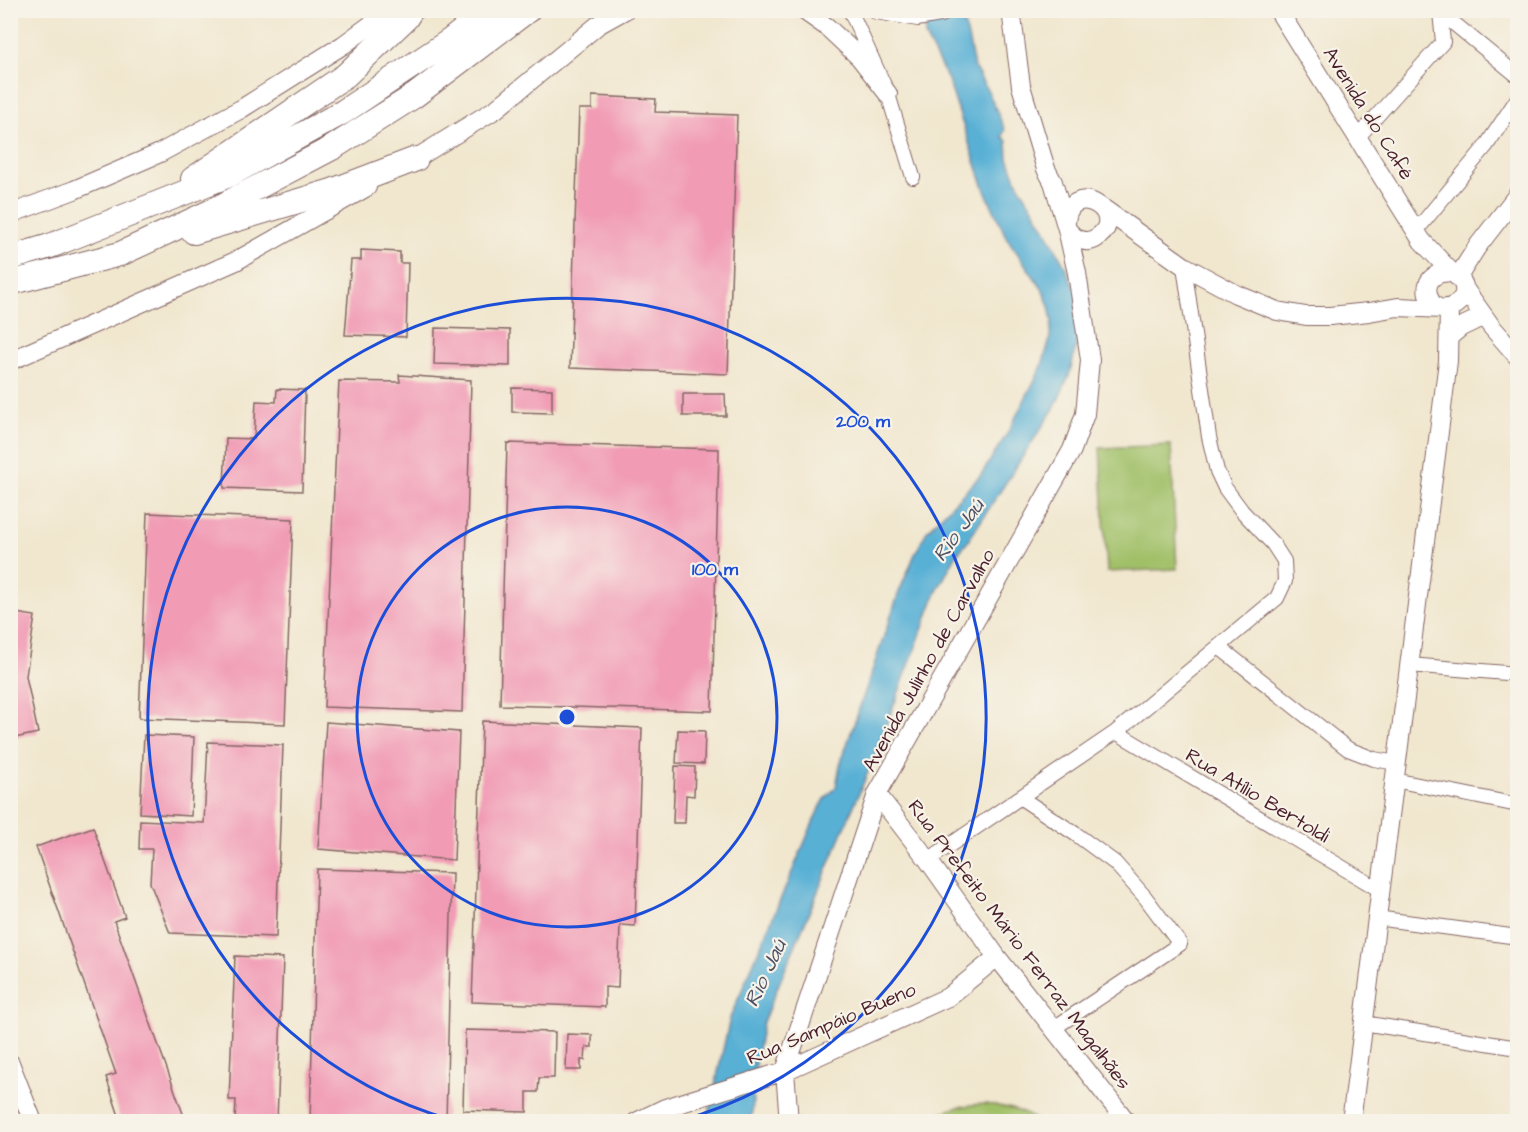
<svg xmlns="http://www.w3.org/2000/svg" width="1528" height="1132" viewBox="0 0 1528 1132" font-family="'Architects Daughter',sans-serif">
<rect width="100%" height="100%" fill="#f7f3e8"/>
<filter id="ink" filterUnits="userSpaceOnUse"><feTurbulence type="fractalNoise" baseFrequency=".0167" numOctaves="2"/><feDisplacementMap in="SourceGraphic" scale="12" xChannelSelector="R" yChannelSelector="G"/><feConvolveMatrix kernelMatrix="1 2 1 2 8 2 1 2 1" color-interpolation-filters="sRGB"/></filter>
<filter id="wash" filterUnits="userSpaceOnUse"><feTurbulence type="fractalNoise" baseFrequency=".008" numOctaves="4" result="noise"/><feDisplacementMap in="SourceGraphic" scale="24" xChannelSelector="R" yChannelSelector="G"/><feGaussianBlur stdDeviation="1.35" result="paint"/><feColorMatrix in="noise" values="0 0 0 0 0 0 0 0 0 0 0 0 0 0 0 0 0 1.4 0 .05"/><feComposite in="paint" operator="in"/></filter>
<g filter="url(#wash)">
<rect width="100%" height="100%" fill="#f1e7cf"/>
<!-- green -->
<path fill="#a0c068" stroke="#75704a" stroke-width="1.5" d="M1171,445L1177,569L1107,572L1100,448Z
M985,1104C1004,1106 1022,1110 1038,1121H924C944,1109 962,1105 985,1104Z"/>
<!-- water -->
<path fill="#58b0d5" stroke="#516880" stroke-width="1.5" d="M927,11H958L967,32L974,67L988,91L1005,130L1002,136L1007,141L1008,158L1017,182L1043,225L1064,264L1077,294L1078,337L1070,373L1055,407L966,544L957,554L936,593L876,753L763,1022L756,1061L752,1114L749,1121L707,1122L730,1018L817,813L825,799L836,787L840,765L899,592L915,554L927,531L981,475L1007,434L1041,368L1049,343L1052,321L1049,306L1043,290L1006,237L984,188L948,80L925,36Z"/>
<g id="blocks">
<!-- building -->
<path fill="#f19bb5" d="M592,96L656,99L655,112L737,115L728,374L570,368L579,109H592Z
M361,250L400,252V263H408L406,337L345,335L351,260H361Z
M435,328L510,330V366L434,364Z
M399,375L471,380L462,712L324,707L339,381L400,382Z
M512,388L552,389V413L512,412Z
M277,389L305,390L302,491L224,488L226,438L254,439L256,401L276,402Z
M683,394H725L726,416H683Z
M507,443L719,449L712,711L500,705Z
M147,513L293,519L285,724L139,718Z
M10,612L35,616L26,676L38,733L10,739Z
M482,721L642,728L635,926L620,925L618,988L605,987V1007L472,1002Z
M326,722L459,732L454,860L318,849Z
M678,730L705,731L704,764L676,763Z
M144,735L194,737L191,816L140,813Z
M208,742L283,745L276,937L170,933L150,883L152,849H139L140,820L204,823Z
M675,766L695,767L694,796L686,795L685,823H673Z
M93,827L125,917L114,921L186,1122H121L106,1077L116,1074L36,847Z
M317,869L452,873L446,1122H310Z
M235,956L283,958L277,1122H235L236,1100H229Z
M465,1030L555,1032L554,1078H539L538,1092H527V1112L463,1110Z
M567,1034L592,1035V1047H586L585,1060H581V1070H566Z"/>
</g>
</g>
<g filter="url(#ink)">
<use href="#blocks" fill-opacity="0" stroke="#846564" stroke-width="1.5"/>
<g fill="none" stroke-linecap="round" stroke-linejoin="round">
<defs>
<path id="street" d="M850,10L888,94L913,177
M1440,12L1518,76
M1358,137L1443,42L1440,12L1441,10
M1416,231L1486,146L1518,98
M1219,647L1348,749L1374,759L1396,763
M1409,665L1518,674
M1116,732L1380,890
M1394,780L1518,805
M1021,798L1077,835L1115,863L1145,897L1180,944L1054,1028
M928,860L1116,732L1277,598L1285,581L1284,561L1273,544L1242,511L1225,488L1217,471L1209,437L1184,266
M1376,918L1518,937
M1363,1023L1518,1048"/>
<path id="secondary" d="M803,10L827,27L860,58L888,94
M876,10L918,17L941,13L943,10
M1011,10L1021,86L1046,169L1053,182L1067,229C1075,240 1088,246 1099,236C1129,212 1069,177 1066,223
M1278,10L1422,241L1452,273C1488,294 1435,328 1428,294C1424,278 1439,271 1452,273
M407,164L496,109L598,25L625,10
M1104,209L1184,266L1236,294L1277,311L1306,316H1330L1369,312L1398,307L1443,309
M10,214L74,190L160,153L241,109L343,45L391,10
M1458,277L1477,247L1518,194
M1464,288L1491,326L1518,357
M1449,337L1461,327L1480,318
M10,361L236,261L367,187
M877,794L928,860L997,957L1127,1122
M10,1063L33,1122
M636,1122L665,1108L785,1071L948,997L997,957
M789,1122L785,1071L877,794L1072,450L1085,414L1090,360L1077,273L1067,229
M1351,1122L1448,361L1449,308"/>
<path id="highway" d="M193,179L346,75L406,18L411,10
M194,232L332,191L416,159
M10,258L50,246L229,175L343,112L451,40L489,10
M10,283L120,254L212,211L332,148L414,96L528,10"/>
</defs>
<!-- street casing -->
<use href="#street" stroke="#846564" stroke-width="16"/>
<!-- secondary casing -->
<use href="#secondary" stroke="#846564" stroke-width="20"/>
<!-- highway casing -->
<use href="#highway" stroke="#846564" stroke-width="26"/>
<!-- street -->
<use href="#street" stroke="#fff" stroke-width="14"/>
<!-- secondary -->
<use href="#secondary" stroke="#fff" stroke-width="18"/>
<!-- highway -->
<use href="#highway" stroke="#fff" stroke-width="24"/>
</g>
</g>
<!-- distance rings -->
<g fill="none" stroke="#1d4ed8" stroke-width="3">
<circle cx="567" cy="717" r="210"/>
<path d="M455 1121A419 419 0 1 1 679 1121"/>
</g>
<g text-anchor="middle" stroke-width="4.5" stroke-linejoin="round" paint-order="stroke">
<!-- street labels -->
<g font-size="20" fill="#4a1f2b" stroke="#f7f3e8">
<text transform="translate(1369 113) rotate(58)" y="7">Avenida do Café</text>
<text transform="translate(928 660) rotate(-61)" y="7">Avenida Julinho de Carvalho</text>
<text transform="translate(1258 795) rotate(31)" y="7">Rua Atílio Bertoldi</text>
<text transform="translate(1020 944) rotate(53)" y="7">Rua Prefeito Mário Ferraz Magalhães</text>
<text transform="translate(831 1023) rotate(-23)" y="7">Rua Sampáio Bueno</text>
</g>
<!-- water labels -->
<g font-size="21" font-style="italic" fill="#4f5266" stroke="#f7f3e8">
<text transform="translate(958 530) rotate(-54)" y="7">Rio Jaú</text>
<text transform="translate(765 973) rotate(-65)" y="7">Rio Jaú</text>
</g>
</g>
<circle cx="567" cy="717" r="9" fill="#1d4ed8" stroke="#f7f3e8" stroke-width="3"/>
<g font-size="18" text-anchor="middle" font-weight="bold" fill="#1d4ed8" stroke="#f7f3e8" stroke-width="4.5" stroke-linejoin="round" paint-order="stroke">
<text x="863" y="427">200 m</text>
<text x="715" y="575">100 m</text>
</g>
<!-- margin -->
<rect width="1528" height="1132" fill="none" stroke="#f7f3e8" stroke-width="36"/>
</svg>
